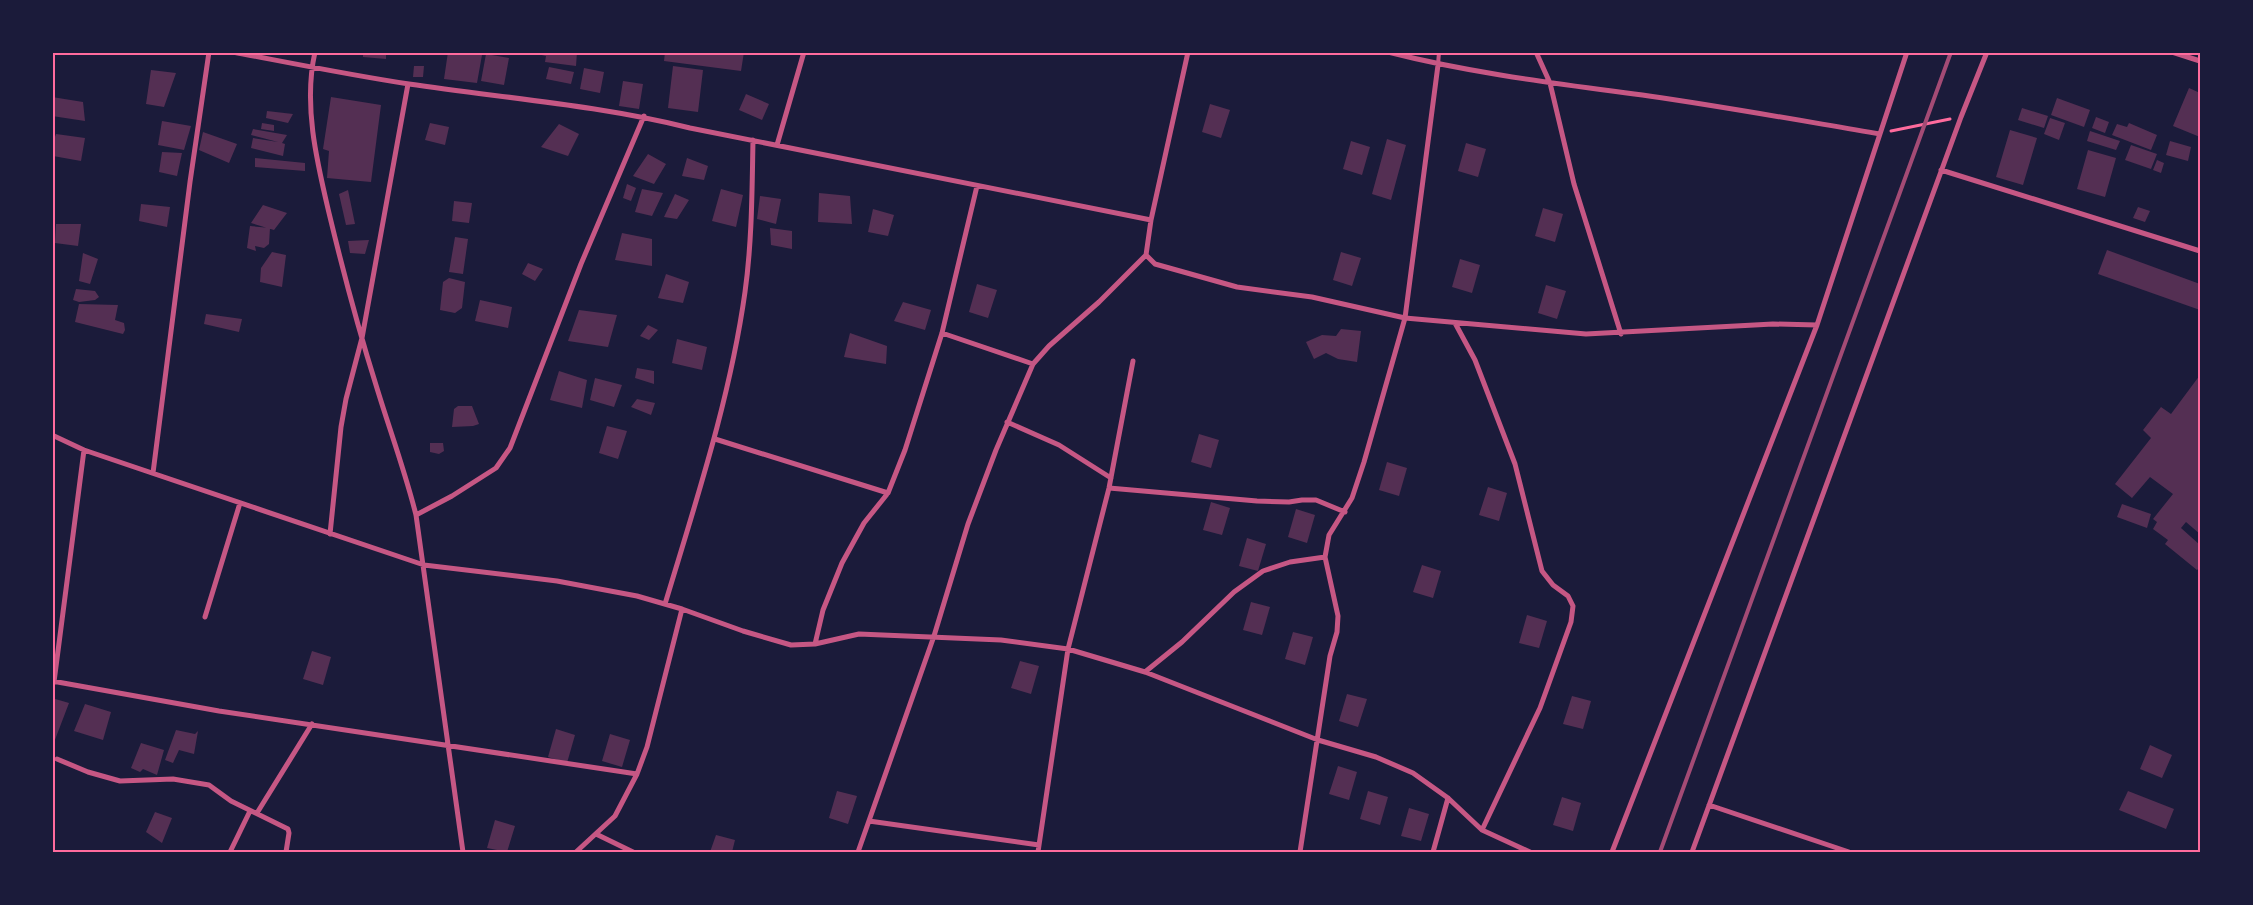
<svg xmlns="http://www.w3.org/2000/svg" width="2253" height="905" viewBox="0 0 2253 905" font-family="'PT Sans',sans-serif">
<rect width="100%" height="100%" fill="#1b1b3a"/>
<!-- building -->
<path fill="#542f53" d="M363,52H386V59L363,57Z
M448,52L482,55L477,83L444,79Z
M528,52H577L576,66L545,62L546,56Z
M665,52L733,54V52H744L741,71L664,61Z
M486,54L509,58L504,85L481,81Z
M414,66H424L423,77H413Z
M673,66L703,70L698,112L668,108Z
M549,67L574,72L571,84L546,79Z
M584,68L604,72L600,93L580,89Z
M151,70L176,73L164,107L146,104Z
M623,81L643,84L639,109L619,106Z
M2189,88L2200,93V137L2173,126Z
M746,94L769,104L762,120L739,110Z
M52,97L83,102L85,121L52,116Z
M331,97L381,105L371,182L327,178L329,151L323,149Z
M2057,98L2090,110L2084,127L2051,115Z
M1210,104L1230,110L1221,138L1202,132Z
M2022,108L2048,116L2044,128L2018,120Z
M267,111L293,114L288,123L266,118Z
M2096,117L2109,122L2105,133L2092,128Z
M2050,118L2065,123L2059,140L2044,134Z
M162,121L191,126L184,150L158,145Z
M262,123L274,125V131L261,129Z
M430,123L449,127L445,145L425,140Z
M2129,123L2157,135L2151,150L2112,135L2117,124L2127,127Z
M559,124L579,134L568,156L541,147Z
M253,129L287,135L282,143L285,144L283,156L251,148L253,138L278,142L251,135Z
M2010,130L2037,138L2023,185L1996,177Z
M2090,131L2120,141L2116,150L2087,141Z
M203,132L237,144L229,163L199,150Z
M56,134L85,138L81,161L53,156L52,145Z
M1387,139L1406,145L1391,200L1372,194Z
M1351,141L1370,147L1362,175L1343,169Z
M2170,141L2191,147L2188,161L2166,155Z
M1466,143L1486,149L1478,177L1458,171Z
M2131,145L2157,154L2151,169L2125,160Z
M2088,150L2116,158L2105,197L2077,189Z
M162,152L182,153L177,176L159,172Z
M648,154L666,164L654,184L633,176Z
M255,158L305,163V171L255,167Z
M687,158L708,166L704,180L682,176Z
M2157,160L2164,163L2161,173L2153,170Z
M627,184L636,188L631,201L623,198Z
M642,189L663,193L652,216L635,212Z
M721,189L743,195L736,227L712,221Z
M348,190L355,224L346,225L339,194Z
M819,193L850,196L852,224L818,222Z
M675,194L689,200L677,219L664,217Z
M760,196L781,199L776,224L757,219Z
M454,201L472,203L469,223L452,221Z
M141,204L170,207L167,227L139,221Z
M263,205L287,213L274,230L251,223Z
M2138,207L2150,211L2145,222L2133,218Z
M1543,208L1563,214L1555,242L1535,236Z
M873,209L894,215L888,236L868,232Z
M56,224H81L78,246L55,243Z
M250,226L270,228L269,244L264,248L255,246L256,251L247,248Z
M770,228L792,231V249L771,245Z
M622,233L652,239V266L615,260Z
M455,237L468,239L463,274L449,272Z
M369,240L365,254L350,253L348,241Z
M2107,250L2200,284V310L2098,274Z
M272,252L286,255L282,287L260,282L261,268Z
M1341,252L1361,258L1352,286L1333,280Z
M83,253L98,259L90,284L79,281Z
M1460,259L1480,265L1472,293L1452,287Z
M528,263L543,269L535,281L522,274Z
M666,274L689,282L683,303L658,298Z
M449,278L465,282L462,308L455,313L440,310L443,282Z
M977,284L997,290L988,318L969,312Z
M1546,285L1566,291L1557,319L1538,313Z
M76,289L95,291L99,297L95,300L79,302L73,300Z
M480,300L512,307L508,328L475,321Z
M903,302L931,310L925,330L894,321Z
M79,304L118,305L115,320L124,323L125,330L123,334L75,322Z
M579,310L617,315L608,347L568,341Z
M206,314L242,319L239,332L204,324Z
M648,325L658,330L649,340L640,336Z
M1341,329L1361,331L1357,362L1338,359L1326,353L1314,359L1306,342L1322,335L1336,336Z
M850,333L887,346L886,364L844,357Z
M677,339L707,347L702,370L672,363Z
M637,368L654,371V384L635,378Z
M559,371L587,380L582,408L550,400Z
M2200,375V500L2199,502L2200,504V534L2186,522L2181,528L2200,545V567L2197,570L2165,544L2168,540L2153,529L2157,522L2153,519L2173,494L2150,477L2132,498L2115,484L2151,438L2143,430L2161,407L2171,414Z
M595,378L622,385L614,407L590,400Z
M637,399L655,403L651,415L631,407Z
M458,406H472L479,424L473,426L452,427L454,409Z
M607,426L627,431L618,459L599,453Z
M1199,434L1219,440L1211,468L1191,462Z
M430,443H443L444,451L439,454L430,452Z
M1387,462L1407,468L1399,496L1379,490Z
M1488,487L1507,493L1499,521L1479,515Z
M1211,502L1230,508L1222,535L1203,530Z
M2122,504L2151,514L2147,528L2117,517Z
M1296,509L1315,515L1307,543L1288,537Z
M1247,538L1266,544L1258,571L1239,566Z
M1422,565L1441,571L1433,598L1413,592Z
M1251,602L1270,607L1262,635L1243,630Z
M1527,615L1547,621L1539,648L1519,643Z
M1293,632L1313,637L1305,665L1285,659Z
M312,651L331,657L323,685L303,679Z
M1020,661L1039,666L1031,694L1011,688Z
M1347,694L1367,699L1358,727L1339,721Z
M1572,696L1591,701L1583,729L1563,724Z
M52,698L69,703L53,745H52Z
M85,704L111,712L103,740L74,731Z
M556,729L575,735L567,763L548,757Z
M176,730L195,734L198,731L194,754L179,750L173,763L165,760Z
M610,734L630,740L622,767L602,761Z
M141,743L164,750L157,775L143,769L140,772L131,768Z
M2150,745L2172,755L2162,778L2140,769Z
M1338,766L1357,772L1349,800L1329,794Z
M837,791L857,796L848,824L829,818Z
M1368,791L1388,797L1380,825L1360,819Z
M2128,791L2174,809L2166,829L2119,810Z
M1562,797L1581,803L1573,831L1553,825Z
M1409,808L1429,814L1421,841L1401,836Z
M155,812L172,818L162,843L146,832Z
M495,820L515,826L507,852L487,848Z
M716,835L735,840L732,852H710Z"/>
<g fill="none" stroke-linecap="round" stroke-linejoin="round">
<!-- path -->
<path stroke="#ff6b9d" stroke-width="3" d="M1891,131L1950,119"/>
<!-- service -->
<path stroke="#c65784" stroke-width="4" d="M1438,65L1439,52"/>
<!-- minor -->
<path stroke="#c65784" stroke-width="5" d="M233,52C291,63 350,75 409,84C503,98 598,105 690,128L1151,220L1146,255L1155,264L1237,287L1312,297L1405,318L1586,334L1773,324L1817,325
M315,52C303,105 317,162 329,213C343,271 358,328 376,385C389,428 405,471 416,515L463,852
M1388,52C1474,74 1561,84 1649,96C1726,107 1803,121 1880,134
M1536,52L1550,83L1574,184L1621,334
M2172,52L2200,61
M777,145L804,52
M1941,170L2200,251
M1151,220L1188,52
M1455,323L1475,360L1515,464L1542,571L1553,585L1568,596L1573,606L1571,622L1540,708L1482,830
M942,333L1033,364
M1007,422L1059,445L1111,478
M52,435L84,450L424,565L557,581L637,596L682,609L743,631L791,645L815,644L859,634L1001,640L1068,649L1145,672L1318,740L1376,757L1413,773L1448,798L1482,830L1530,852
M715,439L888,493
M153,473L190,182L209,52
M1109,488L1257,501L1289,502L1302,500H1316L1345,512
M416,515L452,496L496,468L510,448L581,264L644,116
M330,534L341,427L346,399L362,338L408,84
M665,604C696,501 730,399 745,292C752,242 752,191 753,140
M205,617L240,503
M815,644L823,610L842,563L864,523L888,493L905,450L942,333L977,186
M1145,672L1182,642L1234,592L1263,571L1290,562L1325,557
M52,681L219,711L637,774
M54,682L84,450
M57,759L88,772L120,781L173,779L209,785L231,801L288,829L289,833L286,852
M1709,805L1849,852
M257,813L312,724
M869,821L1039,845
M596,834L633,852
M230,852L250,811
M576,852L615,816L637,774L647,747L682,609
M858,852L934,636L968,524L996,450L1033,364L1049,346L1099,302L1146,255
M1038,852L1068,649L1109,488L1133,361
M1300,852L1330,656L1337,632L1338,616L1325,557L1329,535L1352,498L1364,462L1405,318L1438,65
M1433,852L1448,798
M1612,852L1817,325L1907,52
M1692,852L1961,117L1987,52"/>
<!-- rail -->
<path stroke="#a44b75" stroke-width="4" d="M1660,852L1951,52"/>
</g>
<!-- border -->
<rect width="2253" height="905" fill="none" stroke="#1b1b3a" stroke-width="108"/>
<rect x="54" y="54" width="2145" height="797" fill="none" stroke="#ff6b9d" stroke-width="2"/>
</svg>
